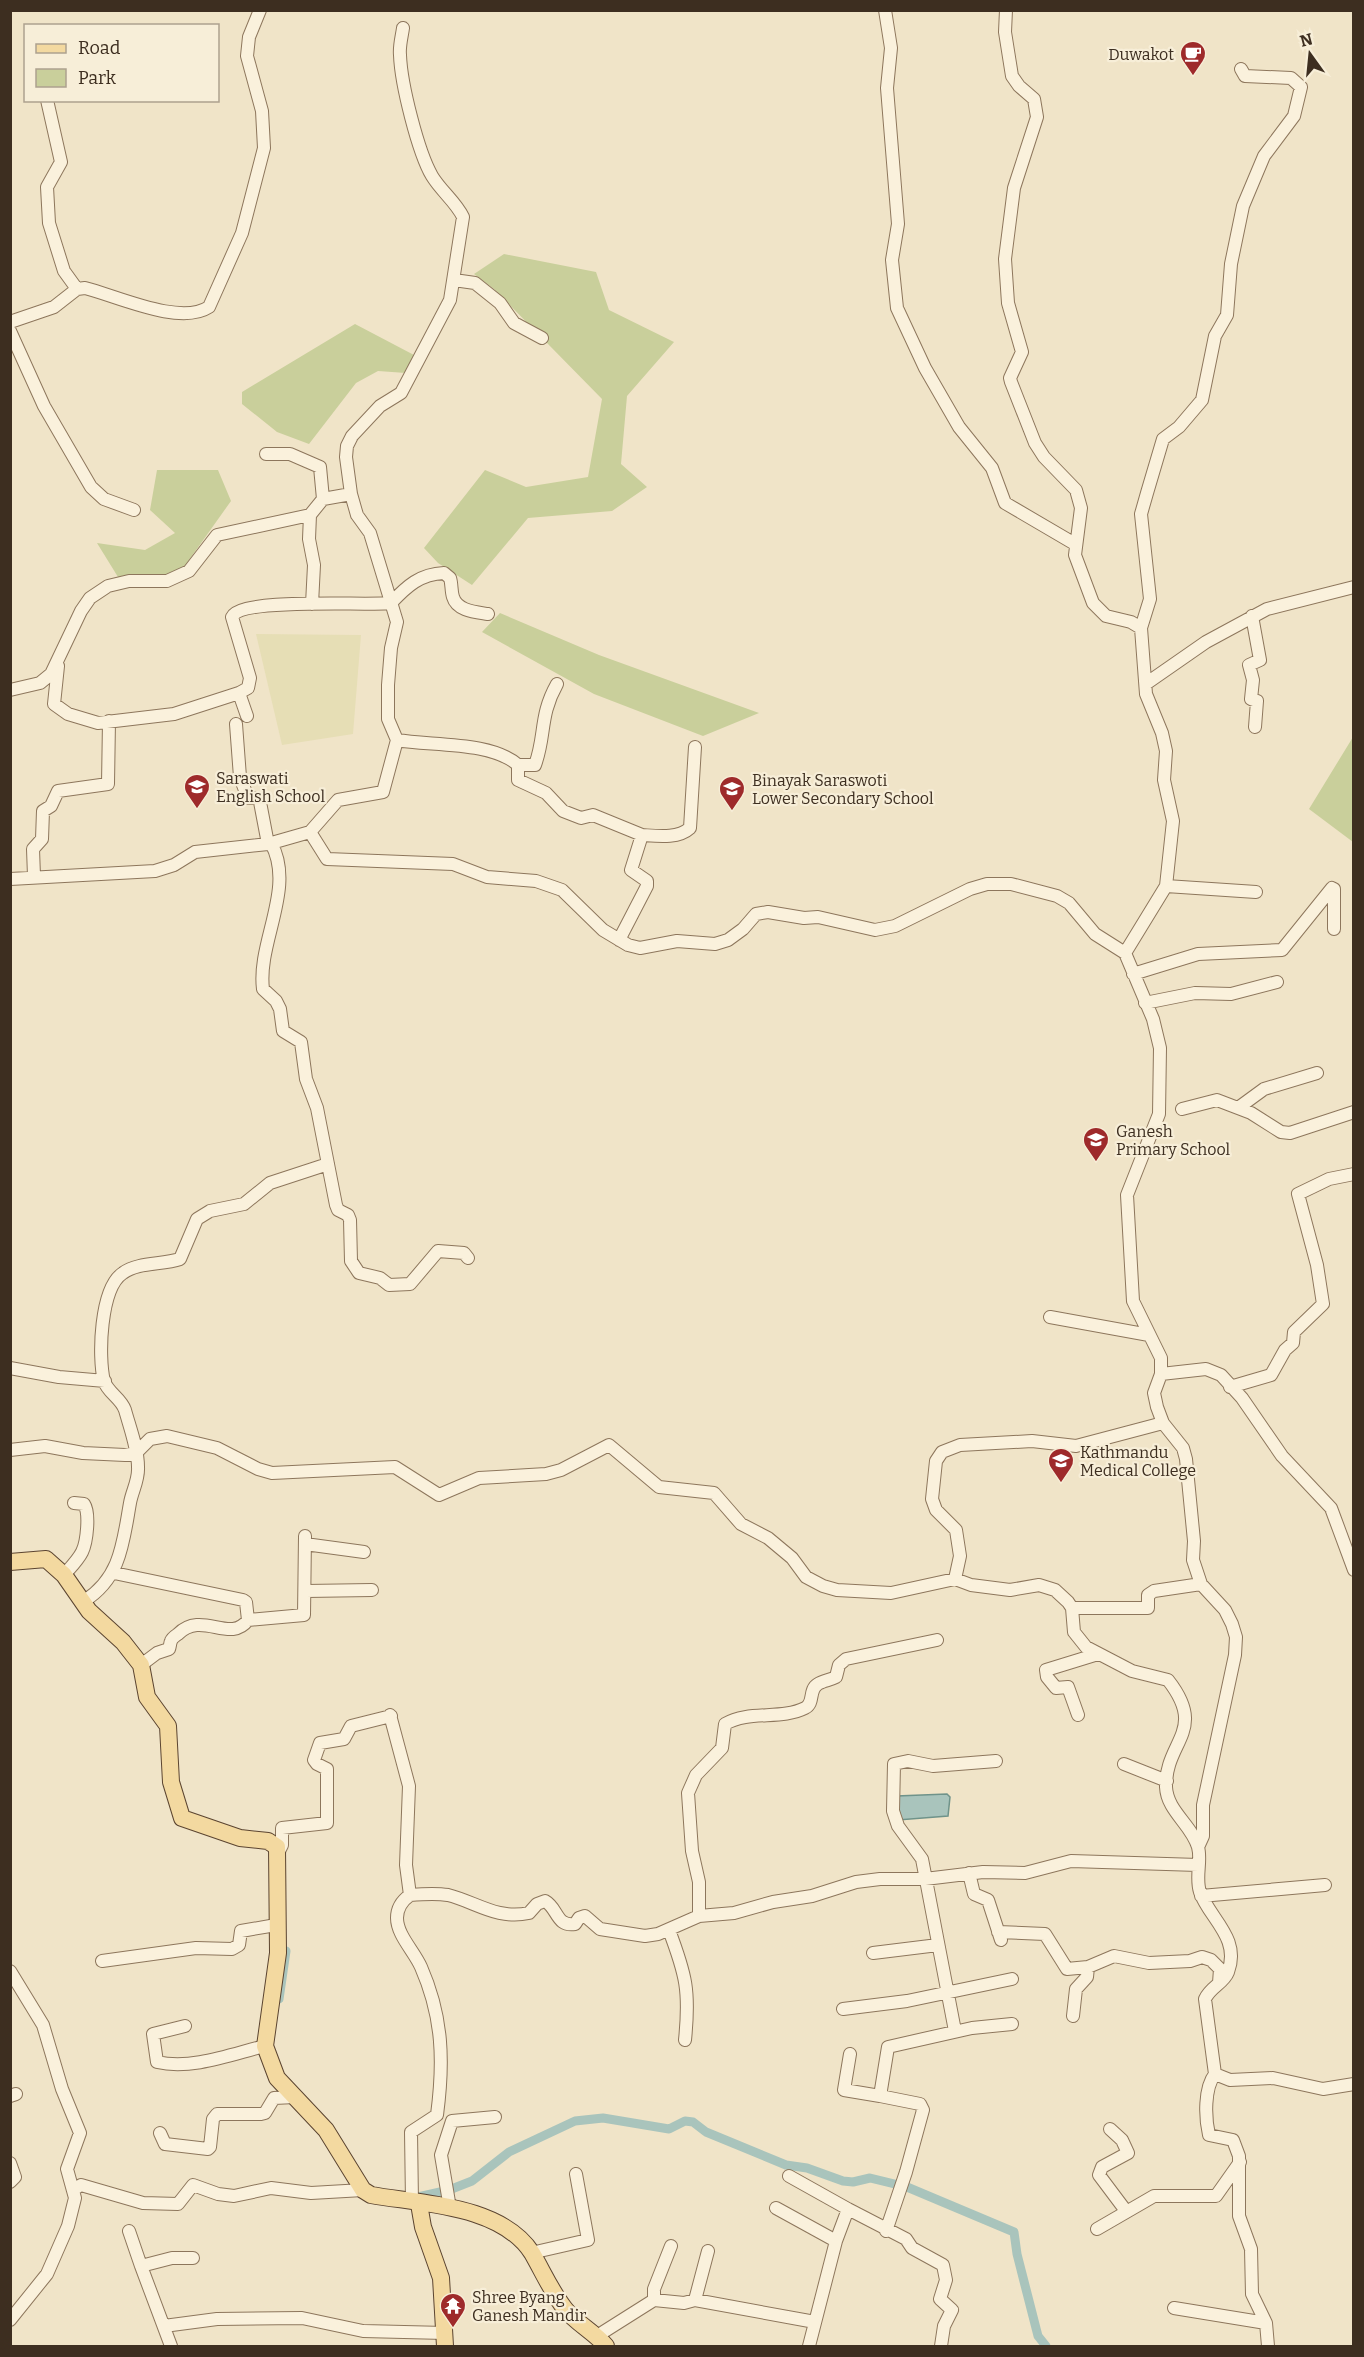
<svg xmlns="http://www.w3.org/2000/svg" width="1364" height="2357" viewBox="0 0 1364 2357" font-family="Bitter,serif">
<rect width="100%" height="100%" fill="#f0e4c8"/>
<!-- farmland -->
<path fill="#e6deb5" d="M256,634L361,635L353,734L282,745Z"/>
<!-- green -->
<path fill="#c9cf9b" d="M504,254L596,272L609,310L674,342L627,396L621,464L647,487L612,511L528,518L472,585L438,563L424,548L485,470L526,487L588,477L602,399L494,289L474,274Z
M355,324L414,355L406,373L378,371L356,383L309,444L277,432L242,404V392Z
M157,470H218L231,501L184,567L165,576L118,577L97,543L145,550L175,533L150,510Z
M500,613L599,655L759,713L703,736L594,694L482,632Z
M1353,737L1354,842H1353L1309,809Z"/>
<!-- water -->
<path fill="#a9c4bc" stroke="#6f938a" stroke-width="1.5" d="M947,1794L950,1797L948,1816L898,1820L897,1796Z"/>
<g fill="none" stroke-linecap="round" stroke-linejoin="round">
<!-- canal -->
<path stroke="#a9c4bc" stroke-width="9" d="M279,1999L286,1951
M418,2197L449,2190L472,2181L509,2152L575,2121L603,2118L669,2129L685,2121L693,2122L706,2132L786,2165L807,2168L843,2181L853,2182L870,2178L907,2187L1014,2232L1017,2254L1038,2336L1046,2346"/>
<defs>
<path id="minor" d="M885,10L891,48L887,88L898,224L892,260L897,308L925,368L959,427L992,468L1005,503L1075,544
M1006,10L1005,32L1012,76L1019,86L1034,99L1037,117L1014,188L1005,259L1008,303L1022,352L1010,378L1011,382L1035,443L1044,457L1076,490L1081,508L1075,555L1093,603L1106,616L1131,622L1141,628L1146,694L1162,733L1166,751L1164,780L1173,821L1166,886L1125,953
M47,100L61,162L47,187L49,223L64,271L77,289
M454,280L475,283L500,303L514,323L542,338
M10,322L54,307L77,289L85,288C117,296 180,326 209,307L242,233L264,148L262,111L247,56L249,37L260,10
M10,331L44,406L91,487L104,499L134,510
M266,454H290L320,467L323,499
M351,494L357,515L370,533L397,622L391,648L388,685V719L397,740
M310,515L309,539L314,565L312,604
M1252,616L1260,660L1249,665L1253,680L1251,699L1257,701L1255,727
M1141,628L1150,599L1141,514L1147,493L1163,439L1179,427L1202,400L1215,336L1227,315L1231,264L1243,206L1264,156L1294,116L1301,87L1291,78L1245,76L1241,69
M58,666L54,704L68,714L98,723L174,714L239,693L248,688L250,678L232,617C241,597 366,606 391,603C407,586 420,574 444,573L450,578C452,584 451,591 453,597C457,611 476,612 488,614
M1147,683L1206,642L1267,609L1354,587
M10,690L40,683L51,674L81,611L90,598L108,586L129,581H167L189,571L217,535L310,515L323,499L351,494L346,457L347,446L352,436L380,406L401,393L450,300L463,217C456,202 441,191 432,176C418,152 401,84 400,55C399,46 402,36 403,28
M239,693L247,716
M236,724L240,777L248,798H257L260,802L268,844
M518,765H535C546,735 539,716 557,684
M310,832L327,859L453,864L487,877L536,881L562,890L603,930L628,945L640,948L677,941L715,944L728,940L743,929L756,914L768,912L804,918L818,917L875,930L895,926L970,889L987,884H1011L1057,896L1069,903L1095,934L1125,953
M310,832L338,800L383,792L397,740C431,746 491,741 518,765V780L546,793L563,811L581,818L593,815L642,835
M271,843C296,888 257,942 263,989L276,1001L280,1009L283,1031L301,1042L306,1079L317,1108L336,1205L338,1210L348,1215L350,1220L351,1261L359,1273L380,1278L389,1285L410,1284L438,1251L464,1253L468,1258
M34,876L33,849L42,839L43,811L51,806L58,791L108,784L109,721
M10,879L155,871L174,865L195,852L268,844L310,832
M1166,886L1256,892
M619,940L647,886V881L631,870L642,835C657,836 678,839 690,828L695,747
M1125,953L1153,1019L1160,1048L1159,1114L1127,1195L1133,1301L1161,1358V1374L1154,1393L1157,1407L1163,1423L1183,1448L1186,1459L1194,1541L1193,1560L1201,1584L1225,1610L1232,1624L1236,1637L1235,1655L1203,1805V1836L1198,1847
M1133,974L1198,954L1282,950L1332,888L1334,889V929
M1145,1003L1195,993L1231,994L1277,982
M1238,1108L1264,1089L1317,1073
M1182,1109L1217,1100L1251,1113L1281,1132L1290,1133L1354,1112
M1050,1317L1149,1335
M10,1368L59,1377L105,1381
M1161,1374L1206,1369L1221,1375L1242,1398L1282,1456L1331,1508L1354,1570
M1230,1387L1271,1375L1285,1350L1293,1343L1294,1332L1323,1304L1317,1265L1298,1194L1329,1179L1354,1174
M10,1450L45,1446L83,1453L125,1455L136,1453L150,1439L167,1436L217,1448L258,1469L272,1473L395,1467L439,1495L479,1478L546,1474L561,1470L609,1445L659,1487L714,1493L741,1524L768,1538L792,1558L806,1577L823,1586L837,1590L891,1593L955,1579L971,1585L1010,1590L1039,1585L1055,1590L1068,1602L1072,1608L1074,1632L1086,1647L1132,1671L1168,1680C1208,1731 1165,1741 1166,1787C1167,1811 1192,1825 1198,1847C1202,1861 1195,1877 1200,1892C1209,1918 1241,1938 1228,1972C1224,1983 1210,1987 1205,1999L1215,2074L1230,2080L1273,2078L1323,2089L1354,2084
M305,1544L364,1552
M114,1573L243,1600L246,1602L248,1620L304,1615L305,1536
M64,1575C70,1568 78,1560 82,1552C87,1542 90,1513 84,1504L74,1503
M955,1579L960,1556L956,1530L936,1510L932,1499L936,1461L942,1452L960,1445L1032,1441L1076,1446L1163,1423
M306,1591L372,1590
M84,1601C121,1578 123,1542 130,1503C132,1491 139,1480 138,1467C138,1449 130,1428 125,1410C121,1398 108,1393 104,1381C98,1357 100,1288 123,1273C138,1262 162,1265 180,1259L197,1219L210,1211L244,1204L270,1183L328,1164
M1072,1608H1148V1595L1154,1591L1201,1584
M141,1665L157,1653L169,1649C170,1647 170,1643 171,1641C172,1638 175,1636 178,1634C202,1610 230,1644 248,1620
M390,1715L409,1786L406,1865L410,1895
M1078,1715L1068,1687L1056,1688L1047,1677L1046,1670L1098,1654
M1124,1764L1167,1781
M279,1851L282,1845V1828L327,1823V1769L317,1764L314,1760L320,1743L344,1739L351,1726L391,1716
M969,1873L974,1894L988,1900L1001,1940
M410,1895C422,1894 436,1893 448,1895C476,1902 497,1920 529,1913L537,1904L545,1901C558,1908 556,1927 575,1924L579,1918L585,1916L600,1929L645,1936L658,1934L699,1916L734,1913L773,1902L812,1896L856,1882L880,1879H925L983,1872L1025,1873L1071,1861L1198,1865
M410,1895C403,1900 397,1908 397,1918C397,1935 414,1951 421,1967C443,2017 444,2062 437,2115L411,2132L412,2202
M1201,1896L1325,1885
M699,1916V1882L692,1851L688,1793L696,1775L722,1748L725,1724C749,1710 781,1720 805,1708C815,1703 808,1690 818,1684C822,1681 830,1680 836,1677L839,1665L846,1659L937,1640
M669,1930C686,1975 690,1991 685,2040
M998,1932L1045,1934L1067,1969L1088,1967L1114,1956L1149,1963L1190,1961L1202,1957L1211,1960L1220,1969L1219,1983
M873,1953L938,1945
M102,1961L196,1948L232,1949L239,1945L241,1931L276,1925
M10,1971L43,2025L62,2089L80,2133L67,2169L75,2198L68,2226L47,2274L10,2320
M843,2009L907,2001L1012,1979
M1073,2016L1076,1989L1087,1977L1088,1967
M185,2026L153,2034L157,2062C192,2070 232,2054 265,2046
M955,2031L922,1859L898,1826L893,1811L894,1764L908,1761L933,1766L996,1761
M850,2054L844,2090L880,2096
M1215,2074C1204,2088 1205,2118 1209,2135L1233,2140L1239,2156V2216L1251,2249L1252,2294L1266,2323L1268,2346
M10,2096L16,2094
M1110,2129L1122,2140L1128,2153L1102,2167L1099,2175L1126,2211
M160,2133L165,2144L208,2149L210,2147L213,2119L217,2114H261L265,2113L274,2098L295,2097
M10,2163L15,2177L10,2182
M789,2176L848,2209L836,2241L809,2346
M73,2190L81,2185L143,2203L178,2204L193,2185L218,2194L234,2196L271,2188L311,2193L363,2190
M450,2208L441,2155L452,2121L495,2117
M776,2208L836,2241
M848,2209L906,2239L912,2248L943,2265L946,2280L940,2299L952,2310L944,2326L941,2346
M1097,2229L1154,2196H1216L1240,2162
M129,2231L141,2266
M886,2231L906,2172L923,2110L920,2104L880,2096L888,2047L972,2028L1012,2024
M531,2253L588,2240L576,2174
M654,2300V2289L671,2246
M695,2300L708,2251
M1174,2308L1266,2323
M164,2326L217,2319L302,2318L363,2331L445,2333
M597,2336L654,2300L684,2303L695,2300L815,2322
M171,2346L141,2266L172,2258H193"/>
<path id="major" d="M10,1562L46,1559L64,1575L89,1611L123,1642L141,1665L147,1697L168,1726L171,1782L182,1818L240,1838L268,1841L277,1847L278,1953L265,2046L277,2078L326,2130L363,2190L371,2195C422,2204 501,2205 532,2253C543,2272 551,2291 565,2309C576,2323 594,2332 606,2346
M419,2204L423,2227L441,2278L445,2346"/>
</defs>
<!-- minor casing -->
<use href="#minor" stroke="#8d765c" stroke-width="14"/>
<!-- major casing -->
<use href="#major" stroke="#5b4430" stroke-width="18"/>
<!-- minor -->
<use href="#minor" stroke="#faf1dc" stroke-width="12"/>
<!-- major -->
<use href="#major" stroke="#f3d9a0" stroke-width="16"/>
</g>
<!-- icons -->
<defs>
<symbol id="cafe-pin" viewBox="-11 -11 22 30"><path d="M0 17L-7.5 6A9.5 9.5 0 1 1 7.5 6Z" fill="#9e2a2b" stroke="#f7eed8"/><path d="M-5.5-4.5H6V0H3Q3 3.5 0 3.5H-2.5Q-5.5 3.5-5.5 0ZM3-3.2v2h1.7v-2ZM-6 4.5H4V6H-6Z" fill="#fff"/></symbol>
<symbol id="school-pin" viewBox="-11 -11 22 30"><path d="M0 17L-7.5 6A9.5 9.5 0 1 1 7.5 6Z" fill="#9e2a2b" stroke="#f7eed8"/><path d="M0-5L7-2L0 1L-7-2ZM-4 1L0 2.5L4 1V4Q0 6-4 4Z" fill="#fff"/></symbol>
<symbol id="university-pin" viewBox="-11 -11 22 30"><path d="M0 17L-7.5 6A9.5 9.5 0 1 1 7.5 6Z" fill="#9e2a2b" stroke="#f7eed8"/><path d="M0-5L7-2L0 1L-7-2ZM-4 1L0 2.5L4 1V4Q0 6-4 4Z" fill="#fff"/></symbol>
<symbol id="temple-pin" viewBox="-11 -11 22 30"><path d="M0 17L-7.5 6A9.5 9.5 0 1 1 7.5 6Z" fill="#9e2a2b" stroke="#f7eed8"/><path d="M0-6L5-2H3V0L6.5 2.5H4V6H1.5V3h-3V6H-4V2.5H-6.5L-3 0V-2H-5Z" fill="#fff"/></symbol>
</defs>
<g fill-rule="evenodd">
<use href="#cafe-pin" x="1178" y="39" width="30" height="40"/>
<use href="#school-pin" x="182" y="772" width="30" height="40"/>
<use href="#school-pin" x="717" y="774" width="30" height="40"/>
<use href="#school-pin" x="1081" y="1125" width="30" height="40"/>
<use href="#university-pin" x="1046" y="1446" width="30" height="40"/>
<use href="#temple-pin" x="438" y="2291" width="30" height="40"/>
</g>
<g text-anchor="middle" stroke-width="4.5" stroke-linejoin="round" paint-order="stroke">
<!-- poi labels -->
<g font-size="16" fill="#3d2e20" stroke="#f7eed8" text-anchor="start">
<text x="1174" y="60" text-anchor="end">Duwakot</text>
<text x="216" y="784">Saraswati<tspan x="216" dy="18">English School</tspan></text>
<text x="752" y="786">Binayak Saraswoti<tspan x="752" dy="18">Lower Secondary School</tspan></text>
<text x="1116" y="1137">Ganesh<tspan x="1116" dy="18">Primary School</tspan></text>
<text x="1080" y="1458">Kathmandu<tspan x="1080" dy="18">Medical College</tspan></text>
<text x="472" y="2303">Shree Byang<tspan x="472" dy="18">Ganesh Mandir</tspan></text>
</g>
</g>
<!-- border -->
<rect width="1364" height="2357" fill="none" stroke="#3d2e20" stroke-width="24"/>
<!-- legend -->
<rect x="24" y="24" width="195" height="78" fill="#f7eed8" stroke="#ada18e" stroke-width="1.5"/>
<rect x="36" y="44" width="30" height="9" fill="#f3d9a0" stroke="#ada18e" stroke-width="1.5"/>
<text x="78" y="54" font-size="18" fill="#3d2e20">Road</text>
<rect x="36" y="69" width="30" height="18" fill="#c9cf9b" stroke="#ada18e" stroke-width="1.5"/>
<text x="78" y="84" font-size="18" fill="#3d2e20">Park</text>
<!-- north arrow -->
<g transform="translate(1310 54) rotate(345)" stroke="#f7eed8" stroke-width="4.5" paint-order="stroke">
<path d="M0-4.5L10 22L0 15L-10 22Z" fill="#3d2e20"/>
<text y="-9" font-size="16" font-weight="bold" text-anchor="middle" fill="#3d2e20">N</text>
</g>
</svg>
